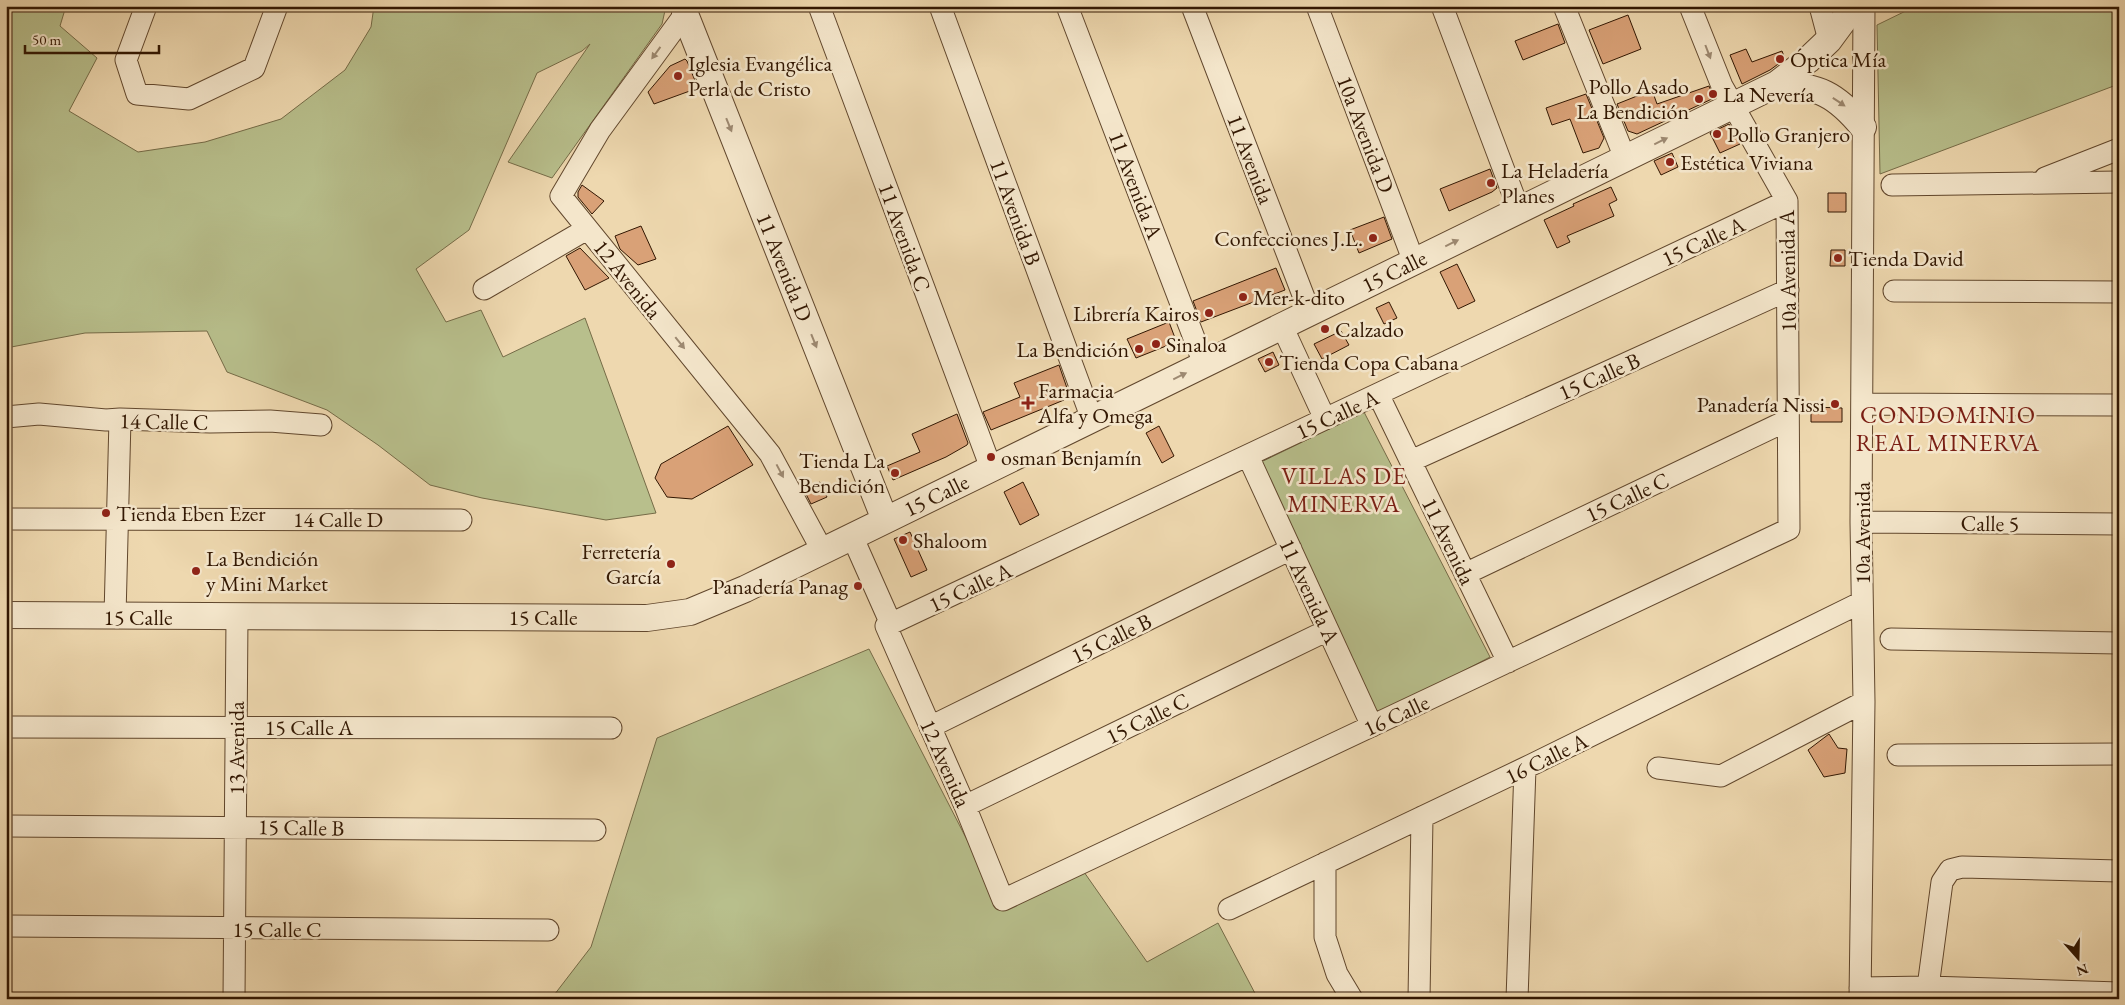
<svg xmlns="http://www.w3.org/2000/svg" width="2125" height="1005" viewBox="0 0 2125 1005" font-family="'EB Garamond',serif">
<rect width="100%" height="100%" fill="#eed8af"/>
<filter id="stains"><feTurbulence type="fractalNoise" baseFrequency=".004" numOctaves="4"/><feColorMatrix values="0 0 0 0 .2 0 0 0 0 .09 0 0 0 0 .02 0 0 0 .5 -.17"/></filter>
<radialGradient id="worn" r=".72"><stop offset=".6" stop-color="#630" stop-opacity="0"/><stop offset="1" stop-color="#630" stop-opacity=".3"/></radialGradient>
<!-- green -->
<path fill="#b8bf8c" stroke="#756b47" d="M6,6H66L60,26L97,58L69,111L138,152L205,142L281,119L345,70L371,27L374,6H666L662,24L552,178L508,162L590,44L582,51L537,73L469,230L416,269L446,322L481,310L503,357L585,318L656,513L606,520L482,498L430,485L378,445L327,410L227,372L207,331L85,333L6,348Z
M1916,6H2119V84L1880,174L1877,25Z
M1364,412L1490,657L1375,717L1255,465Z
M869,649L1001,906L1077,862L1147,962L1218,923L1258,999H551L591,947L657,738Z"/>
<!-- building -->
<path fill="#d9a177" stroke="#321702" d="M1628,15L1641,49L1603,64L1589,30Z
M1558,24L1565,43L1523,60L1515,41Z
M1746,49L1752,62L1782,51L1785,59L1770,70L1742,84L1730,55Z
M685,59L687,61L698,88L654,104L648,92L670,66Z
M1709,86L1714,98L1637,134L1628,131L1617,104L1652,90L1657,104Z
M1586,94L1604,138L1599,148L1583,153L1570,119L1552,125L1546,108Z
M1729,124L1740,144L1720,153L1710,133Z
M1672,153L1678,167L1661,175L1654,161Z
M1490,169L1497,188L1492,192L1449,211L1440,189Z
M582,185L604,201L592,214L578,197V192Z
M1611,187L1617,200L1609,204L1614,216L1567,236L1570,242L1557,248L1544,220L1574,206L1573,204Z
M1828,193H1846V212H1828Z
M1384,217L1392,239L1359,253L1350,230Z
M641,226L656,259L638,265L620,249L615,236Z
M580,248L609,278L585,290L566,256Z
M1831,250H1845V266H1830Z
M1457,264L1475,301L1458,309L1440,272Z
M1276,268L1285,290L1201,322L1193,301Z
M1389,302L1397,318L1384,324L1376,308Z
M1169,322L1175,338L1171,344L1136,358L1127,339Z
M1341,331L1349,345L1322,359L1314,344Z
M1273,352L1279,365L1265,372L1258,359Z
M1059,365L1068,391L1064,400L991,430L983,412L1020,397L1014,383Z
M1811,407L1842,408V422H1811Z
M957,414L968,443L967,445L946,457L893,480L887,466L920,452L912,434Z
M728,426L753,465L692,499L667,497L655,478L661,464Z
M1159,426L1174,456L1162,463L1146,433Z
M820,482L827,497L811,504L804,490Z
M1023,482L1039,515L1020,525L1004,492Z
M910,532L927,570L911,577L894,539Z
M1829,734L1838,748L1847,749L1845,773L1824,777L1808,750Z"/>
<g fill="none" stroke-linecap="round" stroke-linejoin="round">
<defs>
<path id="minor" d="M146,6L126,60L137,94L189,99L254,68L277,6
M819,6L991,468
M940,6L1092,419
M1067,6L1204,364
M1192,6L1310,313
M1317,6L1414,262
M1442,6L1519,210
M1564,6L1625,158
M1690,6L1722,86L1787,201L1789,529L1003,900L965,806L886,626L1787,201
M1820,6L1829,40
M685,14L600,130L561,196L770,454L822,550
M2045,178L2119,149
M1892,185L2119,182
M484,289L587,229
M1894,291L2119,292
M1282,326L1325,419
M1378,394L1508,662
M1862,404L2119,405
M6,417L39,414L106,420L120,419L210,422L270,421L321,425
M1248,456L1372,726
M1411,461L1788,290
M6,519L461,520
M1861,522L2119,524
M852,536L891,624
M1465,574L1788,420
M115,616L120,419
M1891,639L2119,643
M6,727L611,728
M930,727L1291,549
M1898,755L2119,754
M1658,768L1721,776L1864,702
M965,806L1328,630
M6,826L595,830
M1325,863V937L1337,974L1352,999
M1229,909L1525,768L1862,602
M6,926L548,930
M1928,987L1942,882L1950,870L1962,867L2119,871
M1860,988L1928,987L2119,993
M234,999L237,617
M1419,999L1422,817
M1517,999L1525,768
M1860,999L1864,702L1861,522L1864,6"/>
<path id="tertiary" d="M686,6L685,14L885,520
M1777,84C1818,86 1836,94 1863,127
M6,615L647,618L690,612L745,589L1777,84L1808,60L1829,40L1854,6"/>
</defs>
<!-- minor casing -->
<use href="#minor" stroke="#61472d" stroke-width="23"/>
<!-- tertiary casing -->
<use href="#tertiary" stroke="#61472d" stroke-width="28"/>
<!-- minor -->
<use href="#minor" stroke="#f4e6cb" stroke-width="21"/>
<!-- tertiary -->
<use href="#tertiary" stroke="#f4e6cb" stroke-width="26"/>
</g>
<!-- one-way arrows -->
<defs><path id="oneway-solid" d="M-6-.8H1V-3.2L6.5 0L1 3.2V.8H-6Z" transform="scale(1.25)"/></defs>
<g fill="#9d8971">
<use href="#oneway-solid" transform="translate(1708 52) rotate(69)"/>
<use href="#oneway-solid" transform="translate(656 53) rotate(126)"/>
<use href="#oneway-solid" transform="translate(1839 102) rotate(34)"/>
<use href="#oneway-solid" transform="translate(729 125) rotate(68)"/>
<use href="#oneway-solid" transform="translate(1661 141) rotate(-26)"/>
<use href="#oneway-solid" transform="translate(1452 243) rotate(-26)"/>
<use href="#oneway-solid" transform="translate(814 341) rotate(68)"/>
<use href="#oneway-solid" transform="translate(680 343) rotate(51)"/>
<use href="#oneway-solid" transform="translate(1180 376) rotate(-26)"/>
<use href="#oneway-solid" transform="translate(780 471) rotate(62)"/>
</g>
<!-- markers -->
<g fill="#8f2418" stroke="#f4e6cb" stroke-width="2">
<circle cx="1780" cy="59" r="5"/>
<circle cx="678" cy="76" r="5"/>
<circle cx="1713" cy="94" r="5"/>
<circle cx="1699" cy="99" r="5"/>
<circle cx="1717" cy="134" r="5"/>
<circle cx="1670" cy="162" r="5"/>
<circle cx="1491" cy="183" r="5"/>
<circle cx="1373" cy="238" r="5"/>
<circle cx="1838" cy="258" r="5"/>
<circle cx="1243" cy="297" r="5"/>
<circle cx="1209" cy="313" r="5"/>
<circle cx="1325" cy="329" r="5"/>
<circle cx="1156" cy="344" r="5"/>
<circle cx="1139" cy="349" r="5"/>
<circle cx="1269" cy="362" r="5"/>
<path d="M1025.5 395.5h5v5h5v5h-5v5h-5v-5h-5v-5h5z"/>
<circle cx="1835" cy="404" r="5"/>
<circle cx="991" cy="457" r="5"/>
<circle cx="895" cy="473" r="5"/>
<circle cx="106" cy="513" r="5"/>
<circle cx="903" cy="540" r="5"/>
<circle cx="671" cy="564" r="5"/>
<circle cx="196" cy="571" r="5"/>
<circle cx="858" cy="586" r="5"/>
</g>
<g text-anchor="middle" stroke-width="5" stroke-linejoin="round" paint-order="stroke">
<!-- poi labels -->
<g font-size="22" fill="#321702" stroke="#f4e6cb" text-anchor="start">
<text x="1790" y="67">Óptica Mía</text>
<text x="688" y="71">Iglesia Evangélica<tspan x="688" dy="25">Perla de Cristo</tspan></text>
<text x="1689" y="94" text-anchor="end">Pollo Asado<tspan x="1689" dy="25">La Bendición</tspan></text>
<text x="1723" y="102">La Nevería</text>
<text x="1727" y="142">Pollo Granjero</text>
<text x="1680" y="170">Estética Viviana</text>
<text x="1501" y="178">La Heladería<tspan x="1501" dy="25">Planes</tspan></text>
<text x="1363" y="246" text-anchor="end">Confecciones J.L.</text>
<text x="1848" y="266">Tienda David</text>
<text x="1253" y="305">Mer-k-dito</text>
<text x="1199" y="321" text-anchor="end">Librería Kairos</text>
<text x="1335" y="337">Calzado</text>
<text x="1166" y="352">Sinaloa</text>
<text x="1129" y="357" text-anchor="end">La Bendición</text>
<text x="1279" y="370">Tienda Copa Cabana</text>
<text x="1038" y="398">Farmacia<tspan x="1038" dy="25">Alfa y Omega</tspan></text>
<text x="1825" y="412" text-anchor="end">Panadería Nissi</text>
<text x="1001" y="465">osman Benjamín</text>
<text x="885" y="468" text-anchor="end">Tienda La<tspan x="885" dy="25">Bendición</tspan></text>
<text x="116" y="521">Tienda Eben Ezer</text>
<text x="913" y="548">Shaloom</text>
<text x="661" y="559" text-anchor="end">Ferretería<tspan x="661" dy="25">García</tspan></text>
<text x="206" y="566">La Bendición<tspan x="206" dy="25">y Mini Market</tspan></text>
<text x="848" y="594" text-anchor="end">Panadería Panag</text>
</g>
<!-- street labels -->
<g font-size="22" fill="#321702" stroke="#f4e6cb">
<text transform="translate(1366 134) rotate(69)" y="8">10a Avenida D</text>
<text transform="translate(1251 159) rotate(69)" y="8">11 Avenida</text>
<text transform="translate(1136 185) rotate(69)" y="8">11 Avenida A</text>
<text transform="translate(1016 212) rotate(70)" y="8">11 Avenida B</text>
<text transform="translate(905 237) rotate(70)" y="8">11 Avenida C</text>
<text transform="translate(1703 241) rotate(-25)" y="8">15 Calle A</text>
<text transform="translate(785 267) rotate(68)" y="8">11 Avenida D</text>
<text transform="translate(1394 271) rotate(-26)" y="8">15 Calle</text>
<text transform="translate(1787 271) rotate(-91)" y="8">10a Avenida A</text>
<text transform="translate(628 279) rotate(51)" y="8">12 Avenida</text>
<text transform="translate(1599 376) rotate(-24)" y="8">15 Calle B</text>
<text transform="translate(1337 414) rotate(-25)" y="8">15 Calle A</text>
<text transform="translate(164 421) rotate(1)" y="8">14 Calle C</text>
<text transform="translate(936 495) rotate(-26)" y="8">15 Calle</text>
<text transform="translate(1627 497) rotate(-25)" y="8">15 Calle C</text>
<text x="338" y="527">14 Calle D</text>
<text transform="translate(1990 523) rotate(1)" y="8">Calle 5</text>
<text transform="translate(1862 533) rotate(-90)" y="8">10a Avenida</text>
<text transform="translate(1449 541) rotate(64)" y="8">11 Avenida</text>
<text transform="translate(970 587) rotate(-25)" y="8">15 Calle A</text>
<text transform="translate(1310 591) rotate(65)" y="8">11 Avenida A</text>
<text x="138" y="625">15 Calle</text>
<text x="543" y="625">15 Calle</text>
<text transform="translate(1111 638) rotate(-26)" y="8">15 Calle B</text>
<text transform="translate(1396 715) rotate(-25)" y="8">16 Calle</text>
<text transform="translate(1147 718) rotate(-26)" y="8">15 Calle C</text>
<text x="309" y="735">15 Calle A</text>
<text transform="translate(236 748) rotate(-90)" y="8">13 Avenida</text>
<text transform="translate(1546 758) rotate(-26)" y="8">16 Calle A</text>
<text transform="translate(946 763) rotate(66)" y="8">12 Avenida</text>
<text transform="translate(301 827) rotate(1)" y="8">15 Calle B</text>
<text x="277" y="937">15 Calle C</text>
</g>
<!-- neighbourhood labels -->
<g font-size="24" letter-spacing="1" fill="#7a1f14" stroke="#f4e6cb">
<text x="1948" y="423">CONDOMINIO<tspan x="1948" dy="28">REAL MINERVA</tspan></text>
<text x="1344" y="484">VILLAS DE<tspan x="1344" dy="28">MINERVA</tspan></text>
</g>
</g>
<!-- margin -->
<rect width="2125" height="1005" fill="none" stroke="#eed8af" stroke-width="25"/>
<rect x="8" y="8" width="2110" height="990" fill="none" stroke="#321702" stroke-width="2.5"/>
<rect x="12" y="12" width="2100" height="980" fill="none" stroke="#321702"/>
<!-- north arrow -->
<g transform="translate(2078 958) rotate(160)" stroke="#f4e6cb" stroke-width="4" paint-order="stroke">
<path d="M0-4L9 19L0 12L-9 19Z" fill="#321702"/>
<text y="-8" font-size="14" font-weight="bold" text-anchor="middle" fill="#321702">N</text>
</g>
<!-- scale -->
<path d="M25 45v8h134v-8" fill="none" stroke="#321702" stroke-width="2.5"/>
<text x="32" y="45" font-size="15" fill="#321702" stroke="#f4e6cb" stroke-width="4" paint-order="stroke">50 m</text>
<rect width="100%" height="100%" filter="url(#stains)"/>
<rect width="100%" height="100%" fill="url(#worn)"/>
</svg>
